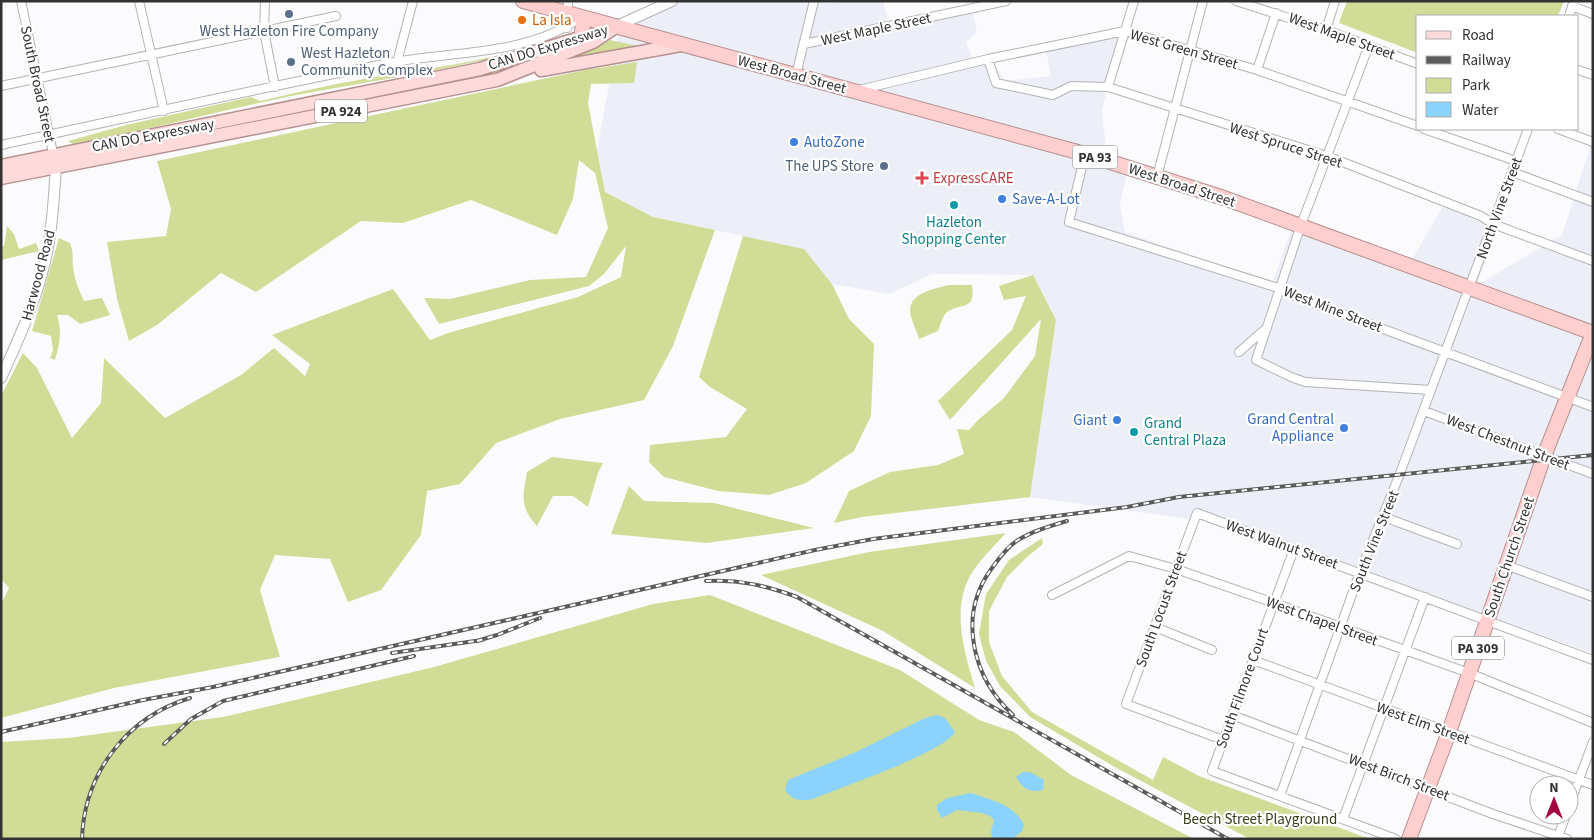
<svg xmlns="http://www.w3.org/2000/svg" width="1594" height="840" viewBox="0 0 1594 840" font-family="'Source Sans 3',sans-serif">
<rect width="100%" height="100%" fill="#fbfbfe"/>
<!-- built -->
<path fill="#eceff8" d="M672,1H827L828,4L840,1H883L888,21L971,5L977,32L966,42L973,60L996,67L1005,81L1051,76L1046,50L1067,38L1120,28L1102,112L1107,155L1129,162L1120,205L1125,232L1272,283L1292,228L1413,258L1446,201L1499,222L1477,285L1562,235L1593,138V653L1226,524L1030,497L1056,321L1033,275L932,274L889,294L832,284L804,249L653,217L605,192L597,149L622,17Z"/>
<!-- green -->
<path fill="#d1dd97" d="M1347,1H1564L1558,16H1418V53L1339,23Z
M565,35L567,37C478,66 387,78 296,95C222,110 148,130 74,145L68,141L126,125L251,97L260,101C295,93 329,85 364,79C431,68 502,60 565,35Z
M610,40L643,47L560,62Z
M552,52L545,58L489,75L440,86L110,152L131,145L453,80L520,63Z
M637,62L634,83L591,84L588,103L605,192L653,217L715,230L673,346L644,400L560,419L496,443L460,484L427,491L421,535L381,590L348,602L330,559L275,555L260,590L280,657L114,688L1,718V604L9,588L1,579V396L23,353L37,368L72,438L101,403L104,358L165,418L241,375L274,348L305,376L310,364L272,335L393,289L430,340L448,333L578,297L621,277L626,246L604,274L589,286L439,324L424,298L450,299L530,280L586,277L608,228L595,173L579,160L573,199L557,235L471,200L403,223L361,221L256,292L221,273L157,325L129,341L117,299L107,242L166,236L171,209L157,161L585,70Z
M7,226L14,234L19,249L36,243L39,251L1,260V247L4,246Z
M743,236L804,249L832,284L849,319L874,344L871,416L854,451L806,483L769,495L718,491L664,477L649,462L650,445L726,437L747,409L710,387L699,377Z
M59,238L70,243C74,254 72,256 73,266C74,279 79,290 84,301L102,298L110,315L80,324L68,315H57C62,331 60,344 55,360L50,358L53,350L51,336L32,331Z
M1033,275L1056,320L1030,497L862,517L834,523L849,491L890,472L938,465L964,454L957,429L969,430L978,420L1004,398L1035,356L1041,319L950,420L938,401L1012,330L1026,296L1004,300L999,286Z
M948,285H972C976,313 960,301 946,313C942,317 940,327 938,331L919,339C917,331 913,324 911,317C905,293 932,290 948,285Z
M552,457L603,463L598,473L588,507L573,496H553L537,526C519,506 523,496 527,472Z
M629,486L644,501L714,503L814,528L706,543L611,534Z
M1006,533C995,545 982,558 973,571C950,606 964,652 975,688L883,631L761,575L869,552Z
M1042,538L1043,544L1027,557L1007,577L989,611V642L1002,676L1032,712L1153,780L1163,757L1199,776L1370,839H1250L1113,766L1030,717L1000,686L986,661L979,634L986,594L1009,560Z
M710,595L900,670L979,720L1014,732L1071,775L1194,839H1V742L68,738L223,717L434,667L653,604Z"/>
<!-- water -->
<path fill="#8bd2fc" d="M937,715L945,718L955,732C945,752 839,788 813,799C800,801 793,801 785,790L788,780L856,752L925,718Z
M1023,772H1030L1044,780L1043,790C1029,793 1023,789 1016,777Z
M971,793C991,800 1014,804 1024,825L1022,831L1013,839H993L991,832L994,820L990,816L982,813L957,810L942,818L937,810V805L947,798Z"/>
<g fill="none" stroke-linecap="round" stroke-linejoin="round">
<defs>
<path id="minor" d="M21,1L54,158
M139,1L164,111
M265,1L264,31L275,87
M1236,1L1326,30L1418,64
M1572,6L1593,14
M1569,16L1574,1
M567,28L568,1
M1326,30L1335,1
M804,44L1006,1
M1369,45L1301,225L1256,360L1291,377L1305,382L1431,390
M988,59L996,83L1053,95L1071,86L1108,87L1327,156L1481,216L1493,224L1593,261
M397,62L413,1
M1257,70L1276,13
M1578,70L1593,75
M796,75L814,1
M1,86L336,16
M1108,87L1134,1
M859,90L988,59L1125,31L1257,70L1418,126
M1424,129L1516,161
M1558,129L1593,142
M1,145C132,117 263,87 395,62C457,51 529,55 581,17
M1085,154L1069,222L1278,288L1289,294L1593,407
M1512,172L1593,202
M1157,177L1203,1
M1239,352L1263,331
M1424,411L1593,474
M1384,517L1457,544
M1294,549L1212,771L1396,839
M1506,565L1593,597
M1052,595L1129,556L1176,569L1274,603L1469,673L1593,723
M1155,627L1212,650
M1253,660L1593,785
M1232,715L1493,814L1567,839
M1223,740L1126,704L1197,513L1593,660
M1280,796L1360,572L1399,476L1528,129
M1569,806L1593,742
M1343,819L1425,597
M1557,839L1566,815"/>
<path id="tertiary" d="M617,26L672,1
M1,378C20,336 40,293 48,247C53,221 54,194 56,167"/>
<path id="primary" d="M541,70L681,45
M1,166L480,69L589,35
M1,178L497,80L593,42L617,26"/>
<path id="trunk" d="M523,1L1085,154L1224,198L1593,333
M581,38L584,18
M1409,839L1449,732L1544,456L1593,333"/>
</defs>
<!-- minor casing -->
<use href="#minor" stroke="#b3b3b5" stroke-width="10"/>
<!-- tertiary casing -->
<use href="#tertiary" stroke="#b3b3b5" stroke-width="12"/>
<!-- primary casing -->
<use href="#primary" stroke="#b6908f" stroke-width="15"/>
<!-- trunk casing -->
<use href="#trunk" stroke="#b6908f" stroke-width="16"/>
<!-- minor -->
<use href="#minor" stroke="#fff" stroke-width="8"/>
<!-- tertiary -->
<use href="#tertiary" stroke="#fff" stroke-width="10"/>
<!-- primary -->
<use href="#primary" stroke="#fedbda" stroke-width="12"/>
<!-- trunk -->
<use href="#trunk" stroke="#fecfce" stroke-width="14"/>
<defs>
<path id="rail" d="M706,581C739,579 767,586 797,597L1228,839
M477,641L497,635L540,618
M392,653L482,640
M1013,715C972,677 957,615 992,568C999,558 1007,547 1018,540C1033,531 1050,526 1067,521
M1,732L143,700L213,687L815,550L873,539L1127,507L1179,497L1593,455
M164,744L191,719L223,701L414,656
M82,839C84,773 127,717 190,698"/>
</defs>
<!-- rail casing -->
<use href="#rail" stroke="#5b5b5c" stroke-width="4"/>
<!-- rail -->
<use href="#rail" stroke="#fff" stroke-width="2" stroke-dasharray="5.5" stroke-linecap="butt"/>
</g>
<!-- markers -->
<g fill="#5c6f8a" stroke="#fff" stroke-width="2">
<circle cx="289" cy="14" r="5"/>
<circle cx="291" cy="62" r="5"/>
<circle cx="884" cy="166" r="5"/>
</g>
<circle fill="#e8710a" stroke="#fff" stroke-width="2" cx="522" cy="20" r="5"/>
<g fill="#3f7fe0" stroke="#fff" stroke-width="2">
<circle cx="794" cy="142" r="5"/>
<circle cx="1002" cy="199" r="5"/>
<circle cx="1117" cy="420" r="5"/>
<circle cx="1344" cy="428" r="5"/>
</g>
<path fill="#e0444e" stroke="#fff" stroke-width="2" d="M919.5 170.5h5v5h5v5h-5v5h-5v-5h-5v-5h5z"/>
<g fill="#0f9aa8" stroke="#fff" stroke-width="2">
<circle cx="954" cy="205" r="5"/>
<circle cx="1134" cy="432" r="5"/>
</g>
<g text-anchor="middle" stroke-width="4.5" stroke-linejoin="round" paint-order="stroke">
<!-- shield labels -->
<g fill="#fff" stroke="#707070" stroke-width="1">
<rect x="315" y="99.5" width="52" height="23" rx="4"/>
<rect x="1072.5" y="145.5" width="45" height="23" rx="4"/>
<rect x="1452" y="636.5" width="52" height="23" rx="4"/>
</g>
<g font-size="14" font-weight="bold" fill="#323233">
<text x="341" y="116">PA 924</text>
<text x="1095" y="162">PA 93</text>
<text x="1478" y="653">PA 309</text>
</g>
<!-- food labels -->
<g font-size="15" fill="#c56008" stroke="#fff" text-anchor="start">
<text x="532" y="25">La Isla</text>
</g>
<!-- street labels -->
<g font-size="15" fill="#323233" stroke="#fff">
<text transform="translate(876 29) rotate(-12)" y="5">West Maple Street</text>
<text transform="translate(1342 36) rotate(20)" y="5">West Maple Street</text>
<text transform="translate(548 47) rotate(-17)" y="5">CAN DO Expressway</text>
<text transform="translate(1184 49) rotate(16)" y="5">West Green Street</text>
<text transform="translate(792 74) rotate(15)" y="5">West Broad Street</text>
<text transform="translate(38 84) rotate(78)" y="5">South Broad Street</text>
<text transform="translate(153 135) rotate(-11)" y="5">CAN DO Expressway</text>
<text transform="translate(1286 145) rotate(18)" y="5">West Spruce Street</text>
<text transform="translate(1182 185) rotate(18)" y="5">West Broad Street</text>
<text transform="translate(1499 208) rotate(-70)" y="5">North Vine Street</text>
<text transform="translate(38 275) rotate(-75)" y="5">Harwood Road</text>
<text transform="translate(1333 309) rotate(21)" y="5">West Mine Street</text>
<text transform="translate(1508 442) rotate(21)" y="5">West Chestnut Street</text>
<text transform="translate(1374 541) rotate(-68)" y="5">South Vine Street</text>
<text transform="translate(1282 544) rotate(20)" y="5">West Walnut Street</text>
<text transform="translate(1509 557) rotate(-71)" y="5">South Church Street</text>
<text transform="translate(1161 609) rotate(-70)" y="5">South Locust Street</text>
<text transform="translate(1322 621) rotate(20)" y="5">West Chapel Street</text>
<text transform="translate(1242 688) rotate(-70)" y="5">South Filmore Court</text>
<text transform="translate(1423 723) rotate(20)" y="5">West Elm Street</text>
<text transform="translate(1399 777) rotate(21)" y="5">West Birch Street</text>
</g>
<!-- service labels -->
<g font-size="15" fill="#4e5e75" stroke="#fff">
<text x="289" y="36">West Hazleton Fire Company</text>
<text x="301" y="58" text-anchor="start">West Hazleton<tspan x="301" dy="17">Community Complex</tspan></text>
<text x="874" y="171" text-anchor="end">The UPS Store</text>
</g>
<!-- shop labels -->
<g font-size="15" fill="#366cbe" stroke="#fff" text-anchor="start">
<text x="804" y="147">AutoZone</text>
<text x="1012" y="204">Save-A-Lot</text>
<text x="1334" y="424" text-anchor="end">Grand Central<tspan x="1334" dy="17">Appliance</tspan></text>
<text x="1107" y="425" text-anchor="end">Giant</text>
</g>
<!-- health labels -->
<g font-size="15" fill="#be3a42" stroke="#fff" text-anchor="start">
<text x="933" y="183">ExpressCARE</text>
</g>
<!-- culture labels -->
<g font-size="15" fill="#0d838f" stroke="#fff">
<text x="954" y="227">Hazleton<tspan x="954" dy="17">Shopping Center</tspan></text>
<text x="1144" y="428" text-anchor="start">Grand<tspan x="1144" dy="17">Central Plaza</tspan></text>
</g>
<!-- park labels -->
<g font-size="15" fill="#383e18" stroke="#fff">
<text x="1260" y="824">Beech Street Playground</text>
</g>
</g>
<!-- border -->
<rect width="1594" height="840" fill="none" stroke="#323233" stroke-width="5"/>
<!-- legend -->
<rect x="1416" y="15" width="162" height="115" fill="#ffffff" stroke="#adadad"/>
<rect x="1426" y="31" width="25" height="8" fill="#fedbda" stroke="#adadad"/>
<text x="1462" y="40" font-size="15" fill="#323233">Road</text>
<rect x="1426" y="56" width="25" height="8" fill="#5b5b5c" stroke="#adadad"/>
<text x="1462" y="65" font-size="15" fill="#323233">Railway</text>
<rect x="1426" y="78" width="25" height="15" fill="#d1dd97" stroke="#adadad"/>
<text x="1462" y="90" font-size="15" fill="#323233">Park</text>
<rect x="1426" y="102" width="25" height="15" fill="#8bd2fc" stroke="#adadad"/>
<text x="1462" y="115" font-size="15" fill="#323233">Water</text>
<!-- north arrow -->
<g transform="translate(1554 800)"><circle r="24" fill="#ffffff" stroke="#adadad"/>
<path d="M0-4L9 19L0 12L-9 19Z" fill="#a30741"/>
<text y="-8" font-size="14" font-weight="bold" text-anchor="middle" fill="#323233">N</text>
</g>
</svg>
